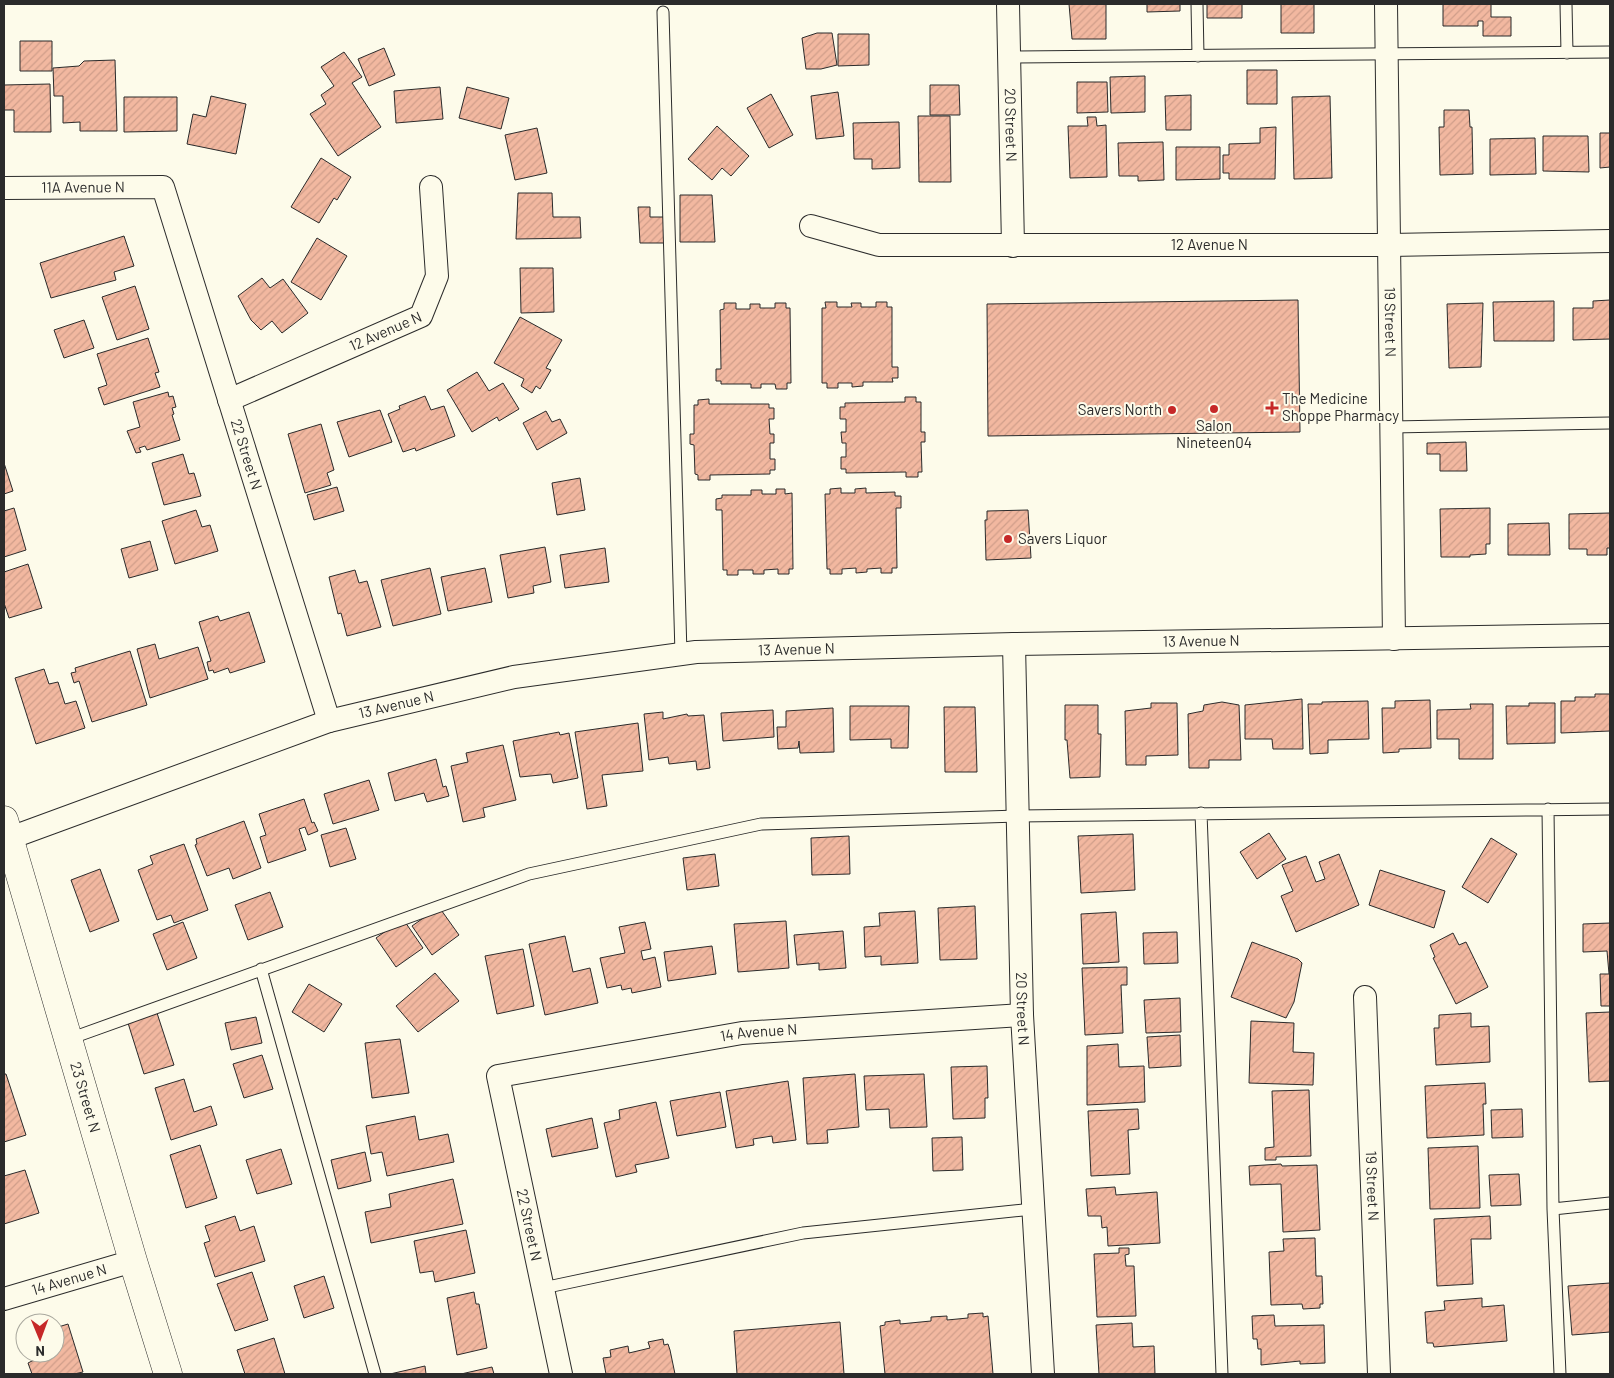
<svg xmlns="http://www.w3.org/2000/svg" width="1614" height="1378" viewBox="0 0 1614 1378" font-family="Barlow,sans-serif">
<defs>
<pattern id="building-hatch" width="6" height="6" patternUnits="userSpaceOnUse" patternTransform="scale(1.25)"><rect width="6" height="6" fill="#f2b8a0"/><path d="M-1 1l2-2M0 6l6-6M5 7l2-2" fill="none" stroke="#d09e8a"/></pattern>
</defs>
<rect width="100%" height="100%" fill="#fdfbea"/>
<!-- building -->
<path fill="url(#building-hatch)" stroke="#2b2b2b" d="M1069,4H1106V39H1072Z
M1147,4H1180V11L1147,12Z
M1207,4H1242V18H1207Z
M1281,4H1314V33H1281Z
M1443,4H1491V17H1511V36H1483V21H1478V26H1443Z
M817,33H832L837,65L821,69H806L802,38Z
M838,34H869V65L838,66Z
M20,41H52V71H20Z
M384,48L395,75L369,86L358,59Z
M344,52L362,77L352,83L381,127L338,156L310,114L326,104L321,95L334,86L321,67Z
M115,60L117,131H80V122L63,123V96H54L53,68L79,66L84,61Z
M1247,70H1277V104H1247Z
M1145,76V112L1111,113L1110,77Z
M1077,82H1107L1108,112L1077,113Z
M50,84L51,132H14V110H4V85Z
M930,85H959L960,115H930Z
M440,87L443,119L396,123L394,91Z
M467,87L509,98L501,129L459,118Z
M838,92L844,136L816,139L811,96Z
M771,94L793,135L769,148L747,108Z
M1191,95V130H1166L1165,96Z
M211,96L246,104L236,154L187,144L193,114L206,117Z
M1330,96L1332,178L1294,179L1292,97Z
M124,97H177V131L124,132Z
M1444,110H1469L1470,127H1472L1473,174L1440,175L1439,127H1444Z
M918,116H950L951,182H919Z
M1087,117H1096L1097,126L1106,125L1107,177L1070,178L1068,126H1088Z
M899,122L900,168L872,169V159H854L853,123Z
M717,126L749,156L731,176L722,168L712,180L688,159Z
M1276,127L1275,179H1229V173H1223V155H1229V144L1260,143V128Z
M537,128L547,173L515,180L505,135Z
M1600,133H1610V167L1600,168Z
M1543,136H1588L1589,172L1543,171Z
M1535,138L1536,174L1490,175V139Z
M1163,142L1164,180L1138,181V176H1119L1118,143Z
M1176,147H1220V179L1176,180Z
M321,158L351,177L337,200L334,198L319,223L291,207Z
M518,193H552L553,217H580L581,238L516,239Z
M680,195H712L715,242H680Z
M638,207H650V217H668V243H640Z
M124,236L134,266L114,272L116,280L51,298L40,263Z
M317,238L347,256L321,300L291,282Z
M520,268H553L554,312L521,313Z
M262,278L270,288L283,279L308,313L282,333L272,321L261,330L251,320L238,296Z
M135,286L149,329L117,340L102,297Z
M1298,300L1300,432L988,436L987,304Z
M1610,300V339L1573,340V308H1593V301Z
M1554,301V341H1494L1493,302Z
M825,302H837V307H852L851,303H861V307H876V302H887V307H892V367H898V378H892L893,382H863V386L852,387V383H838V388H827V383H822V308H826Z
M724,303H736V309H750V304H760V308H775V303H786V308H790L791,383H787V389H776L775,384H761V388H751V384H721V381H716V369H721L720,310L724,309Z
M1483,303L1481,367L1449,368L1447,304Z
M520,317L562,340L546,368L551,370L540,389L536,386L532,393L521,386L524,379L494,363Z
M84,320L94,348L64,358L54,330Z
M148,338L159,372L155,373L160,387L104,405L98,388L107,385L97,354Z
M477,372L489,391L503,383L519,409L499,421L497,417L472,432L447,390Z
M168,392L169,397L173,396L176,407L172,408L174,414L172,415L180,440L147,450L145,446L139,448L141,452L136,453L127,431L140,427L133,402Z
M425,396L431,410L444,406L455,436L416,451L415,448L403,452L388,414L400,409L399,406Z
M905,397H916V402H921V432H925V442H921L922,472H918V477H906V472L846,473V469H841V457H846V443H842L841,432H846V419H840V407H845V403L905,402Z
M709,399V404H769V408H774V419H769L770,434H774V443H770V459H775V470H770V474L710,475V480H698V475L695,474L694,445L690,444V434H694V405H698V400Z
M380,410L392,442L349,457L337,422Z
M546,411L552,422L560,419L567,433L537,450L523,423Z
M321,424L334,470L327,473L331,485L305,493L288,434Z
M1466,442L1467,471H1440V454H1427V443Z
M183,454L189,474L194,473L201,496L164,505L152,463Z
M4,463L13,491L4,494Z
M580,478L585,510L557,515L552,483Z
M337,487L344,511L314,520L307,495Z
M841,488V493H855V489L866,488V493L895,492V496H901V508H896L897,568H892V573H881V568L867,569V572L856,573V568L842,569V574H830V569H827L825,494H830V489Z
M776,489H785V494L792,493L793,569H789V574H778V569L764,570V574H753V570H738V575H727V570H723L722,510H716V499L722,498V495H751V490H762V494H776Z
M14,508L26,550L4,557V511Z
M1490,508V544H1486V554L1470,555V557H1441L1440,509Z
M196,510L202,527L210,525L218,551L175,564L162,521Z
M1028,510L1031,558L986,560L985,520H987V511Z
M1610,513V548H1607V555H1587V549H1569V514Z
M1549,523L1550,555H1508V524Z
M150,541L158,570L129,578L121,549Z
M545,547L551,582L533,586L534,593L508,598L500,555Z
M605,548L609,582L565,588L560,555Z
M28,564L42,608L9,618L4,603V572Z
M430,568L441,614L393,626L381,580Z
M485,568L492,602L448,611L441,577Z
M355,570L359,583L367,581L381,627L347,636L341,613L338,614L329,577Z
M249,612L265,662L230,673L228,668L214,673L213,670L209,671L207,662L211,661L199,622L218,616L220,621Z
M155,644L159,659L198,647L208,679L150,698L137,649Z
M130,651L147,705L92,722L79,681L74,683L71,673L76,672L75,668Z
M44,669L49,684L58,682L65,704L76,701L85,728L36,744L15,678Z
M1595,694H1610V731L1561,733V701H1575V697H1595Z
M1302,699L1303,749H1273L1272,739H1245V705Z
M1430,700L1431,748L1399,749V752L1383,753L1382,708H1395V701Z
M1368,701L1369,739L1328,740V753L1310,754L1308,704H1322V702Z
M1222,702L1239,705L1241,760H1209V768H1189L1188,714L1203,711L1204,705Z
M1151,703H1177L1178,755L1146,756V765H1126L1125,711L1151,708Z
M1529,703H1555V743L1507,744L1506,706H1529Z
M1470,704H1493V759H1459V739H1437V710L1471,709Z
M1065,705H1098V734H1101L1100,777L1070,778L1067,740H1065Z
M850,706H909L908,748H891V739L850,740Z
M944,707H975L977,772H945Z
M833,708L834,752L800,753L799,741L798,748L778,749L777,727H786V711Z
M773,710L774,737L723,741L721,713Z
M663,712V719L687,714L688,716L704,715L710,768L697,770L696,761L669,764L668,757L649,760L644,714Z
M638,723L643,771L602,775L607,806L587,809L575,732Z
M559,732L560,735L569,733L578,778L553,783L551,774L520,777L513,741Z
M503,745L516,800L483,808L485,817L463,822L451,766L468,762L466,753Z
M436,759L443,787L446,786L449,796L427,802L424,793L395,801L388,773Z
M369,780L379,810L333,824L324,794Z
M304,799L312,823L314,822L318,831L308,835L305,827L299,829L306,850L268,863L260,837L266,835L259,814Z
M244,821L261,868L233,879L229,868L207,876L195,845L197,844L196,839Z
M346,828L356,859L330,867L321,835Z
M1269,833L1286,859L1257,879L1240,852Z
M1133,834L1135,890L1081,893L1078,836Z
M849,836L850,874L812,875L811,838Z
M1491,838L1517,854L1488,903L1462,887Z
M184,844L208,910L174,923L171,915L157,920L138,870L153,864L150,856Z
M715,854L719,886L687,890L683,858Z
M1339,854L1359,905L1296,932L1281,896L1293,891L1282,865L1306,856L1316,882L1325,879L1319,862Z
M100,869L119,921L90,932L71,880Z
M1380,870L1445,891L1434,928L1369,905Z
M270,892L283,927L248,940L235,905Z
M975,906L977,959L940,960L938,908Z
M439,907L459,935L432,955L412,926Z
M915,911L918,963L881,965V956L865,957L864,927L880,926L879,913Z
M1116,912L1119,962L1083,964L1081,914Z
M403,919L423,948L396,967L376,938Z
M786,921L789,968L738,972L734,924Z
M183,922L197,958L167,970L153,934Z
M645,922L651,949L641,951L643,960L655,957L661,987L632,993L631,988L622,990L621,985L607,988L600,958L625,953L619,927Z
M1610,923V1006H1601L1600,974H1609L1607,951L1583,952V924Z
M843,931L846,968L819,970V963L797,965L794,935Z
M1177,932L1178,963L1144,964L1143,933Z
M1453,933L1459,945L1466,942L1488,987L1456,1004L1433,958L1435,957L1430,945Z
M565,936L573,972L590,968L598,1003L545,1015L529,944Z
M1252,942L1298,959L1302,963L1294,1002L1286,1018L1231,997Z
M712,946L716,974L668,981L664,952Z
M523,949L534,1006L497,1014L485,956Z
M1127,967V985H1121L1123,1033L1085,1035L1082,968Z
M435,973L459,1001L418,1032L396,1006Z
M309,984L342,1004L324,1032L292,1012Z
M1180,998L1181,1032L1146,1033L1144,1000Z
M1610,1012V1081L1589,1082L1586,1013Z
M157,1013L174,1065L144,1074L128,1023Z
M1471,1013V1027L1489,1026L1490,1062L1436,1065L1434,1028H1439V1015Z
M256,1017L262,1043L231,1050L225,1023Z
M1251,1021L1294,1023L1293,1052L1314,1053L1313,1085L1249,1083Z
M1180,1035L1181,1066L1149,1068L1147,1037Z
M400,1039L409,1093L372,1098L365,1043Z
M1118,1044L1119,1067L1144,1066L1145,1102L1087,1105V1046Z
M262,1055L273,1089L244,1098L233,1064Z
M987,1066L988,1098H985V1118L953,1119L951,1067Z
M4,1074H6L26,1135L4,1142Z
M855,1074L859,1127L827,1130L828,1143L807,1144L803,1078Z
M924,1074L927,1127L890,1128L889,1109L866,1110L864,1076Z
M184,1079L194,1112L211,1106L217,1125L171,1140L155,1088Z
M788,1081L796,1140L773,1143L772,1136L753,1139L754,1145L736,1148L726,1091Z
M1485,1083L1486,1104H1483L1484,1135L1427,1138L1425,1086Z
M1309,1090L1311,1156L1276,1157V1160H1265V1148L1274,1147L1272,1091Z
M720,1092L726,1127L677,1136L670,1101Z
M656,1102L669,1158L635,1165L637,1172L616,1177L604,1123L620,1119L619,1110Z
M1138,1109L1139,1129L1128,1130L1130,1174L1091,1176L1088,1111Z
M1522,1109L1523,1137L1492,1138L1491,1110Z
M415,1116L419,1140L448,1134L454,1162L387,1176L382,1152L371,1154L366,1126Z
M592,1118L598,1148L552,1157L546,1129Z
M962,1137L963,1170L933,1171L932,1138Z
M200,1145L217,1198L186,1208L170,1155Z
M1478,1146L1480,1208L1430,1209L1428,1148Z
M281,1149L292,1184L257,1194L246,1160Z
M365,1152L371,1181L338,1189L331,1160Z
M1281,1164L1282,1166L1317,1165L1320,1230L1283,1232L1281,1184L1250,1185L1249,1166Z
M25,1170L39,1213L4,1224V1176Z
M1519,1174L1521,1205L1491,1206L1489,1175Z
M453,1179L463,1224L371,1243L365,1212L391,1207L389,1194Z
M1115,1187L1116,1195L1157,1192L1160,1243L1108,1246L1107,1227L1102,1228L1101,1216H1088L1086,1189Z
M235,1216L240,1231L254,1226L265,1261L215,1277L204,1243L210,1241L205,1226Z
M1490,1216L1491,1239H1471L1473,1284L1437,1286L1434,1219Z
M466,1230L475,1273L435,1282L433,1271L420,1273L414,1241Z
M1315,1238L1316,1276H1322L1323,1304H1320V1308L1303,1309L1302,1304L1271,1305L1269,1252L1284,1251L1283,1239Z
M1119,1248H1129V1254L1125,1255L1126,1266H1134L1136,1316L1097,1317L1094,1254L1119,1253Z
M252,1272L268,1320L235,1331L217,1284Z
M324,1276L334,1308L304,1318L294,1286Z
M1610,1283V1332L1572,1335L1568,1286Z
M474,1292L476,1304H479L487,1348L457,1355L447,1298Z
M1482,1298V1307L1504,1305L1507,1341L1434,1347L1433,1343H1427L1425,1312L1445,1310L1444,1301Z
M983,1313V1317L988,1316L993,1374H885L880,1326L885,1325V1322L900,1320V1324L931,1321V1317L947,1316V1320L968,1318V1314Z
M1274,1315L1275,1326L1324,1325L1325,1363L1300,1364V1361L1261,1365V1349H1258L1257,1339H1253L1252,1316Z
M840,1322L844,1374H737L734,1331Z
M1132,1323L1133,1347L1154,1346L1155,1374H1099L1096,1325Z
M68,1324L83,1372L74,1374H32L28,1363L34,1360L31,1353H55V1328Z
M274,1338L285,1374H245L237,1350Z
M663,1339L664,1345L668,1344L670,1350L675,1374H606L603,1358L611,1357L610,1350L628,1346L629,1353L650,1348L648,1342Z
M425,1366L426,1374H390Z
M492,1367L494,1374H461Z"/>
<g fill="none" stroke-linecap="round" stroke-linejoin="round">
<defs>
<path id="service" d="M1197,4L1198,56
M1566,4L1567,53
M663,12L681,654
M1009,57L1610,52
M1392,427L1610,423
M1548,809L1553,1209L1560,1374
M1201,813L1222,1374
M261,969L375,1374
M69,1039L529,874L761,824L1018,816L1610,809
M1553,1209L1610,1203
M543,1288L803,1233L1033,1209"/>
<g id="minor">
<path id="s1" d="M1008,4L1013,246"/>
<path id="s2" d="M1386,4L1394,639"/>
<path id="s3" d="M4,188L163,187L329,721"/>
<path id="s4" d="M811,226L879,245H1390L1610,241"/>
<path id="s5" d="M229,400L421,316L437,276L431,187"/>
<path id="s6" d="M1014,644L1022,1015L1043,1374"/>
<path id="s7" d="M10,838L329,721L514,677L696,652L1014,644L1610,635"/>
<path id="s8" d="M1365,997L1379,1374"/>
<path id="s9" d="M4,1299L133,1261"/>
<path id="s10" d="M561,1374L498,1076L742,1033L1022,1015"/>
</g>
<g id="tertiary">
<path id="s11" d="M4,820L133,1261L168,1374"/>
</g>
</defs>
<!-- service casing -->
<use href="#service" stroke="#2b2b2b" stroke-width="13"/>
<!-- minor casing -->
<use href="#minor" stroke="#2b2b2b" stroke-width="24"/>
<!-- tertiary casing -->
<use href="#tertiary" stroke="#2b2b2b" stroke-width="29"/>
<!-- service -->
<use href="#service" stroke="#fdfbea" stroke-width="11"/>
<!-- minor -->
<use href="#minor" stroke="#fdfbea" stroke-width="22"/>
<!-- tertiary -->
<use href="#tertiary" stroke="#fdfbea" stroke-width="28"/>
</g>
<!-- markers -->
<g fill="#c62828" stroke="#fdfbea" stroke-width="2">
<path d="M1269.5 400.5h5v5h5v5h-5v5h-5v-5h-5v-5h5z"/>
<circle cx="1214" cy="409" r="5"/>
<circle cx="1172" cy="410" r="5"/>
<circle cx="1008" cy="539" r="5"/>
</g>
<g text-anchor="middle" stroke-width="4" stroke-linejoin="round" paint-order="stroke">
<!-- street labels -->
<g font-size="15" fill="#2b2b2b" stroke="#fdfbea">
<text dy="5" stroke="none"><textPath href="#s1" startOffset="121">20 Street N</textPath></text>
<text dy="5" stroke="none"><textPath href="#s3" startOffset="79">11A Avenue N</textPath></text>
<text dy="5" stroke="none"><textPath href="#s4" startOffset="401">12 Avenue N</textPath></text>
<text dy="5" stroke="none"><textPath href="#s2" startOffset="318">19 Street N</textPath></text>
<text dy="5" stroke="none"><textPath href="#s5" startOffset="171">12 Avenue N</textPath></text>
<text dy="5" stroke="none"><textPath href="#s3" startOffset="439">22 Street N</textPath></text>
<text dy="5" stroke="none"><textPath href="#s7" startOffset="1219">13 Avenue N</textPath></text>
<text dy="5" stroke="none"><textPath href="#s7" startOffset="814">13 Avenue N</textPath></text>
<text dy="5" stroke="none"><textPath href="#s7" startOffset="409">13 Avenue N</textPath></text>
<text dy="5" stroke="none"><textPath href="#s6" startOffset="365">20 Street N</textPath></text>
<text dy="5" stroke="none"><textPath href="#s10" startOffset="569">14 Avenue N</textPath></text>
<text dy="5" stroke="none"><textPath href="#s11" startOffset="289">23 Street N</textPath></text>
<text dy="5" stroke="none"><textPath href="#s8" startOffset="189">19 Street N</textPath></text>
<text transform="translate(529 1225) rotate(78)" y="5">22 Street N</text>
<text dy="5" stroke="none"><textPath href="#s9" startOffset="68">14 Avenue N</textPath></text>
</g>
<!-- poi labels -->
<g font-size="15" fill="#2b2b2b" stroke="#fdfbea" text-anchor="start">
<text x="1282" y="404">The Medicine<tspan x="1282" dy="17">Shoppe Pharmacy</tspan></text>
<text x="1162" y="415" text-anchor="end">Savers North</text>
<text x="1214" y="431" text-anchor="middle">Salon<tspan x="1214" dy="17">Nineteen04</tspan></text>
<text x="1018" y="544">Savers Liquor</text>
</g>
</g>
<!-- border -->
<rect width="1614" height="1378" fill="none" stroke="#2b2b2b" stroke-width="10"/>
<!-- north arrow -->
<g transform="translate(40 1338) rotate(179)"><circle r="24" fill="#fdfbea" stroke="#a9a89e"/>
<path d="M0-4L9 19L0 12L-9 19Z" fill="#c62828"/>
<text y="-8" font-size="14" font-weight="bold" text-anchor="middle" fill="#2b2b2b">N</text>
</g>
</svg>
